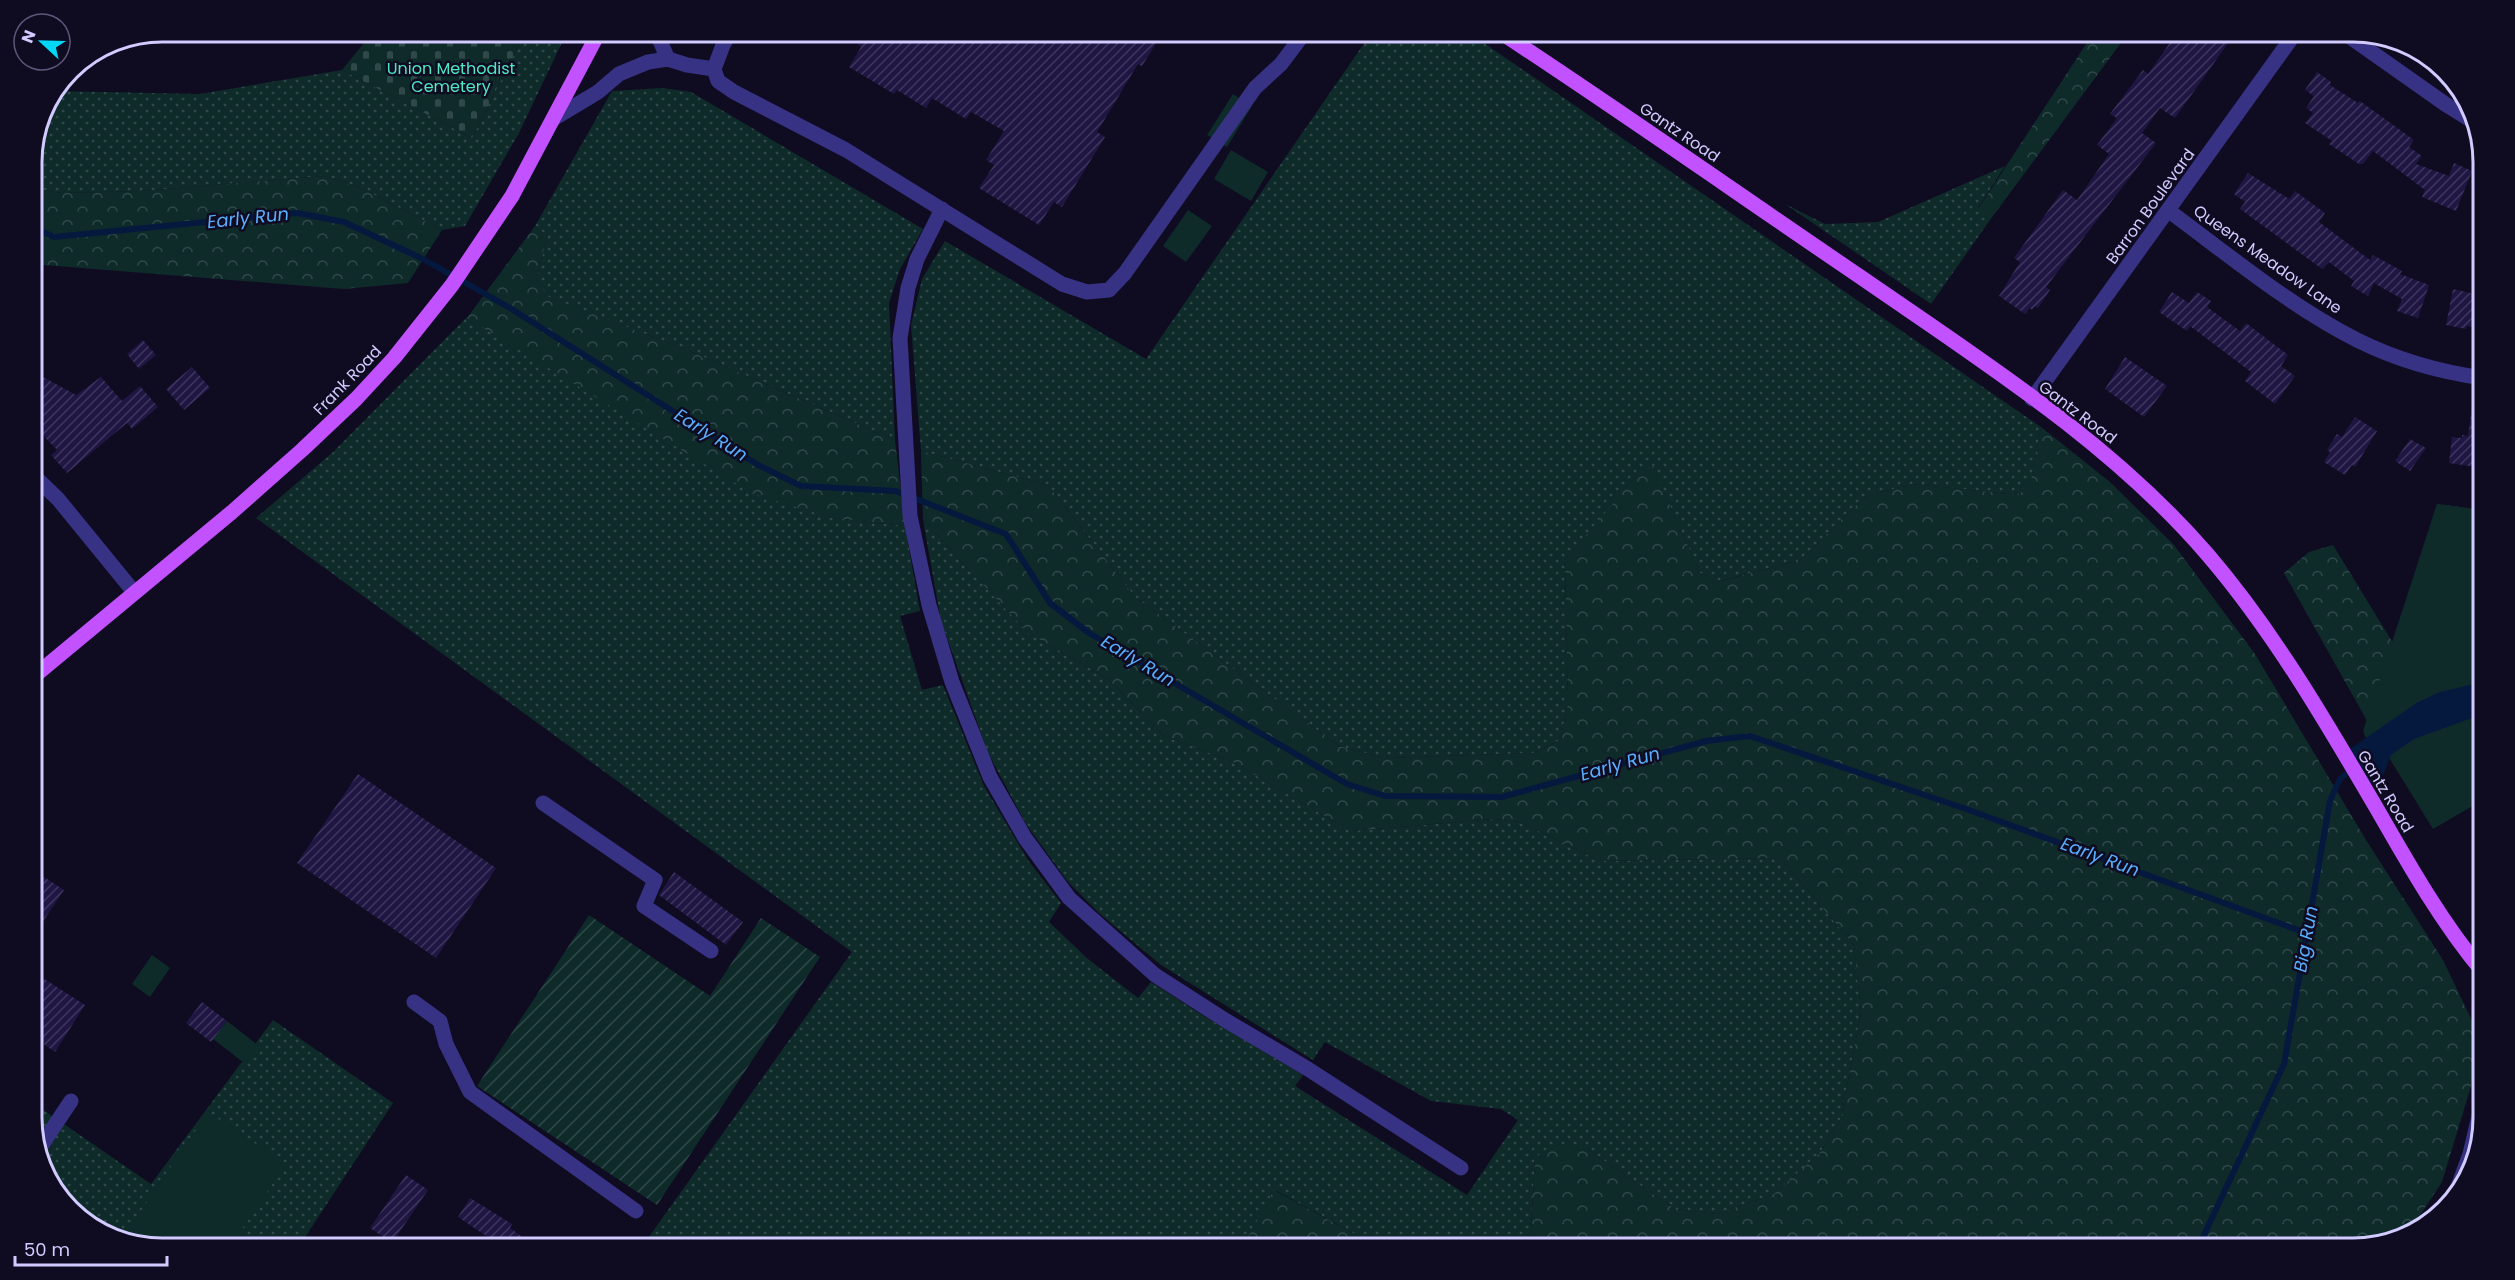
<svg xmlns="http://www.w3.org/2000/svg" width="2515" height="1280" viewBox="0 0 2515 1280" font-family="Poppins,sans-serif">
<defs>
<pattern id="grass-dots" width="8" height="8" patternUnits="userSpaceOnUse" patternTransform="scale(1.5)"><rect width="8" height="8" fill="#0e2b2a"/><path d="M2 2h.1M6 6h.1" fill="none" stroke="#30484a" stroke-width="1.8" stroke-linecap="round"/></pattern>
<pattern id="forest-crowns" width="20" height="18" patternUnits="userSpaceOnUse" patternTransform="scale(1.5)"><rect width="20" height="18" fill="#0e2b2a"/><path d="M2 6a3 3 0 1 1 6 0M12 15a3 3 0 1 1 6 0" fill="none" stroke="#30484a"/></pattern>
<pattern id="cemetery-stones" width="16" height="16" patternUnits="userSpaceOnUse" patternTransform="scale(1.5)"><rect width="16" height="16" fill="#0e2b2a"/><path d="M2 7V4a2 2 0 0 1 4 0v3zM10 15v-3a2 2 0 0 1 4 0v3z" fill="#30484a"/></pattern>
<pattern id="garden-furrows" width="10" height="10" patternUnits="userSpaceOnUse" patternTransform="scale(1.5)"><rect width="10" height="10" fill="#0e2b2a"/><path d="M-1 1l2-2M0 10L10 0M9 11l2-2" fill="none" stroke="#30484a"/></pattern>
<pattern id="building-hatch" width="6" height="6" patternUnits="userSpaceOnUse" patternTransform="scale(1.5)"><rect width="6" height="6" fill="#201643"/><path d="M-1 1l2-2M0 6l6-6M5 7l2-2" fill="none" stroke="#40375f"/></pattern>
</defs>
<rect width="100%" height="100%" fill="#0f0b21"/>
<!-- grass -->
<path fill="url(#grass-dots)" d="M525,32H567L519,133L465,226L442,230L361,188L324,176L142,191L63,193L32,189V153L42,112L55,91L200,94L342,70L472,138Z
M1372,32H1468L2041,427L2031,481L2019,495L1912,484L1864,497L1801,560L1720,581L1700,573L1650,461L1565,560L1568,704L1560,740L1533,753L1384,758L1339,746L1135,597L1048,485L921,451L911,325L922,279L945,241L1146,359Z
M663,88L691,92L923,229L900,269L889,303L895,440L687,350L548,297L536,281L547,236L535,226L612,91Z
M2005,166L1978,208L1990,220L1931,304L1785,204L1825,224L1878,222Z
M467,317L508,342L832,518L905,526L920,611L900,616L922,690L943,685L984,786L1028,860L1061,903L1049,922L1088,959L1138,998L1151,982L1199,1013L1303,1075L1295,1086L1467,1195L1518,1120L1501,1109L1431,1101L1325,1042L1313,1060L1161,965L1100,914L1068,882L1026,824L988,753L941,621L923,520L1028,633L1107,678L1163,735L1235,763L1350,831L1494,819L1520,822L1600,861L1780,858L1854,945L1861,1012L1841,1118L1819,1154L1774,1194L1717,1214L1675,1209L1587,1149L1535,1158L1530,1248H1380L1275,1190L1242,1248H641L852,952L256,518L333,452Z
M273,1020L393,1103L298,1248H162L104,1235L53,1190L32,1127V1119L39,1107L151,1184Z"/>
<!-- forest -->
<path fill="url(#forest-crowns)" d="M2094,32H2129L1990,220L1978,209Z
M324,176L361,188L442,230L408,283L344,289L32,264V189L63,193L142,191Z
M535,226L547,236L536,281L549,297L687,350L895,440L905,526L832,518L753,494L467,318Z
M2041,427L2110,482L2174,545L2255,654L2366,840L2443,960L2474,1025L2472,1083L2442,1182L2409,1232L2354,1248H1530L1535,1158L1554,1143L1587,1149L1675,1209L1717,1214L1774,1194L1819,1154L1841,1118L1861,1013L1854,945L1780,858L1600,861L1520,822L1494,819L1350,831L1235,763L1163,735L1107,678L1028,633L923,520L921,451L1048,485L1135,597L1339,746L1384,758L1533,753L1560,740L1568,704L1565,560L1650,460L1700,573L1721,581L1801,560L1864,497L1912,484L2019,495L2031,480Z
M2437,504L2483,510L2375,735L2284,573L2309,552L2333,545L2393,643Z
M1274,1190L1380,1248H1242Z"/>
<!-- cemetery -->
<path fill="url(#cemetery-stones)" d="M373,32H525L472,138L342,70Z"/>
<!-- park -->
<path fill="#0e2b2a" d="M1233,94L1252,106L1227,147L1207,135Z
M1231,150L1268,172L1251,201L1214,179Z
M1188,210L1212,226L1186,262L1163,246Z
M2437,504L2483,510V800L2433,829L2375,735L2366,738L2363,731Z
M152,955L170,968L150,997L132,984Z
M227,1021L258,1045L244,1063L213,1039Z
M208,1112L286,1164L229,1248H162L122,1239Z"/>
<!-- garden -->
<path fill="url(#garden-furrows)" d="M589,915L710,996L761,918L820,957L657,1205L477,1086Z"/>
<!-- water -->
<path fill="#05193f" d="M2483,682V714L2414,739L2391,755L2381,781L2366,785L2347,751L2418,702L2440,692Z"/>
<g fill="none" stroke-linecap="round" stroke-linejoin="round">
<!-- stream -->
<path stroke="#05193f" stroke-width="6" d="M32,227L54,237L297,213L344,222L423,259L510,308L758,465L801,486L896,491L1006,534L1050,603L1089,633L1347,784L1385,796L1502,797L1706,741L1750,736L1969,810L2306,933
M2198,1248L2284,1064L2330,801L2340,779L2351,770"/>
</g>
<!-- building -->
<path fill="url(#building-hatch)" d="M866,32H1048L1069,44L1077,32H1163L1142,66L1138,64L1097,132L1105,137L1062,207L1054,202L1039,225L979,188L994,165L986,160L1004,131L971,112L966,119L932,98L926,108L897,90L894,94L849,67L861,47L858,45Z
M2193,32H2236L2175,118L2160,108L2142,133L2156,143L2046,287L2050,290L2038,308L2035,306L2032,310L2030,308L2025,314L1999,296L2020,262L2014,258L2063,190L2077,200L2109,154L2097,145L2117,118L2110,114L2143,70L2148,74L2174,37L2184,44Z
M2317,72L2331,82L2330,85L2358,103L2360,101L2414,140L2409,147L2422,156L2416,164L2449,176L2454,163L2472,171L2456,211L2422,197L2425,190L2373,151L2363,164H2359L2329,144L2332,141L2305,123L2313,113L2306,108L2314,96L2305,90Z
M2248,173L2289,199L2295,191L2325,213L2319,222L2370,260L2373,255L2402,271L2400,274L2429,285L2418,318L2397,311L2402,299L2374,283L2368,296L2351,286L2354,281L2329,262L2322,269L2240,209L2245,202L2234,194Z
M2453,289L2483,296L2479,325L2473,324L2472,327L2467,326L2466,329L2446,325Z
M2172,292L2189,303L2197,292L2211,301L2207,307L2240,331L2246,323L2288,355L2281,366L2295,376L2275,404L2245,381L2251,372L2190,326L2187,331L2159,312Z
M143,340L156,355L139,369L127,354Z
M2125,357L2167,386L2144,417L2105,389Z
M192,367L210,388L184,410L166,389Z
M32,371L76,395L101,377L122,401L140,386L158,407L132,429L127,423L67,473L51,455L57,450L37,429L45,421L32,414Z
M2473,400H2483V468L2449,463L2452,437L2462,438V435L2468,436Z
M2355,417L2377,431L2355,467L2352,465L2345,475L2324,462L2330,452L2327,450L2337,434L2342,437Z
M2410,439L2426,448L2410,471L2395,461Z
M358,774L496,868L436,958L297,863Z
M32,869L64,890L32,938Z
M674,872L743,922L726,945L659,895Z
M32,971L85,1005L55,1052L32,1036Z
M202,1002L227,1021L211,1042L186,1023Z
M406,1175L428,1190L392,1243L370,1228Z
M470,1198L512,1224L510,1228L538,1248H504L458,1217Z"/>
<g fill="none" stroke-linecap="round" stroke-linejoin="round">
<!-- minor -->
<path stroke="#373283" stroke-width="15" d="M656,32L668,59
M731,32L723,45L714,69L718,81L734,92L846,150L1062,284L1087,292L1109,290L1125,273L1255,88L1281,64L1305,32
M2343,32L2448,106L2472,121
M553,119L598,92L619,74L648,62L668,59L687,65L714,69
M942,209L917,259L908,288L900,338L910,516L929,605L952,682L990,777L1025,838L1069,898L1155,975L1225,1020L1308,1069L1461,1168
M2169,211C2230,256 2290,306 2357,340C2397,360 2440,372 2483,378
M2032,399L2296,32
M32,474L58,499L134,592
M543,803L655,880L644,906L711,951
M414,1002L440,1021L446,1044L470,1092L636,1211
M39,1149L71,1101
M2456,1192L2470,1154L2483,1099"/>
<!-- major -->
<path stroke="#c252ff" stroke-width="15" d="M1500,32C1622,112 1741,196 1862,278C1982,361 2112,443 2208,555C2274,632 2326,722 2377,809C2409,865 2442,923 2483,972
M32,678L232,512L302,450L356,399L394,358L452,285L512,196L599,32"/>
</g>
<g text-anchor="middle" stroke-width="5" stroke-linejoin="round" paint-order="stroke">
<!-- park labels -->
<g font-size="16" fill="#4ee8c4" stroke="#0f0b21">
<text x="451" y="74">Union Methodist<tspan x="451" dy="18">Cemetery</tspan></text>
</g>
<!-- street labels -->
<g font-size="16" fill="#d2cbff" stroke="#0f0b21">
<text transform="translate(1680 132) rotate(34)" y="6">Gantz Road</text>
<text transform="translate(2150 206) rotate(-54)" y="6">Barron Boulevard</text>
<text transform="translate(2268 259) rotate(35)" y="6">Queens Meadow Lane</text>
<text transform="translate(347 380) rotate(-46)" y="6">Frank Road</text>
<text transform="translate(2078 412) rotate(37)" y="6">Gantz Road</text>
<text transform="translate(2386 791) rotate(59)" y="6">Gantz Road</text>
</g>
<!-- water labels -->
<g font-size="18" font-style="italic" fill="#59afff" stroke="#0f0b21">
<text transform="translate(248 218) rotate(-6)" y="6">Early Run</text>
<text transform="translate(711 435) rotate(32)" y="6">Early Run</text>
<text transform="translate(1138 661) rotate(31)" y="6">Early Run</text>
<text transform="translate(1620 764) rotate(-16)" y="6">Early Run</text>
<text transform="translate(2100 857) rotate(20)" y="6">Early Run</text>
<text transform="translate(2306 939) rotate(-80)" y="6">Big Run</text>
</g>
</g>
<!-- crop -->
<path d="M0 0H2515V1280H0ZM162 42H2353A120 120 0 0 1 2473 162V1118A120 120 0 0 1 2353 1238H162A120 120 0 0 1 42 1118V162A120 120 0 0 1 162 42Z" fill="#0f0b21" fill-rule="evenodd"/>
<path fill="none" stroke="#d2cbff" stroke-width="3" d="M162 42H2353A120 120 0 0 1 2473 162V1118A120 120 0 0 1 2353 1238H162A120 120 0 0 1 42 1118V162A120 120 0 0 1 162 42Z"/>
<!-- north arrow -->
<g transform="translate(42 42) rotate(292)"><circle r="28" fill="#0f0b21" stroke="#5d587a" stroke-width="1.5"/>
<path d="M0-4.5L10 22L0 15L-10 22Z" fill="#00d8f6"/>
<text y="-9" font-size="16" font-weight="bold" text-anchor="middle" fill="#d2cbff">N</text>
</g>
<!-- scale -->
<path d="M15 1256v9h152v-9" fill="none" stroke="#d2cbff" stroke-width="3"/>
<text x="24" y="1256" font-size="18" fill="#d2cbff" stroke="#0f0b21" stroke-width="4.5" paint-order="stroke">50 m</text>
</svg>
